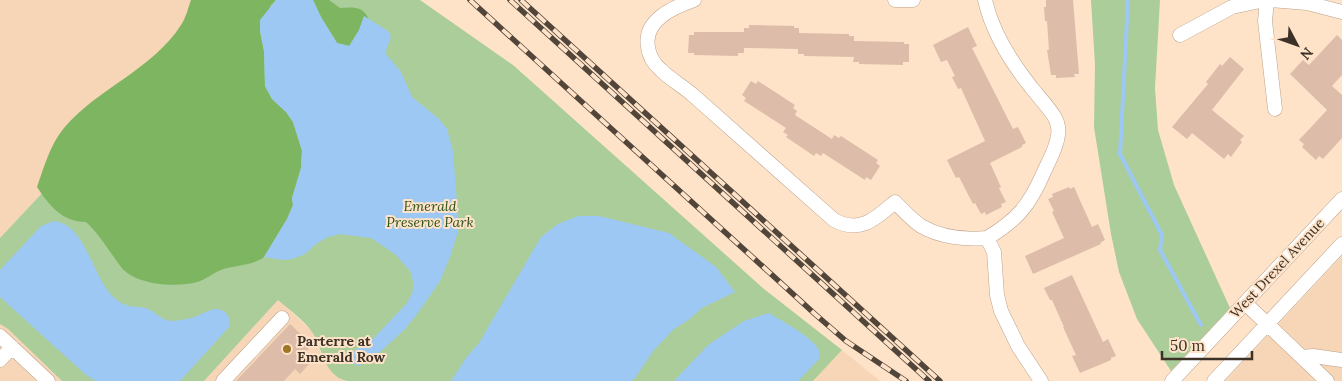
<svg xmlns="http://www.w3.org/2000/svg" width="1342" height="381" viewBox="0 0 1342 381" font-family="Lora,serif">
<rect width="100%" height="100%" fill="#fee3c9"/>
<!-- built -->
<path fill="#f7d6b7" d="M0,0H223L0,238Z
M1342,256V381H1225Z
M278,300L312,331L323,357L341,379L347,381H204Z
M0,324L8,329L62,381H0Z
M842,350L880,381H813Z"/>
<!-- green -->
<path fill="#aacd9a" d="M223,0H420L513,65L764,289L842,350L813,381H347C323,375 324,350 312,332C304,320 289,310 278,300L204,381H62L8,329L0,324V238Z
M1091,0H1160L1155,88L1158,130L1174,185L1230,308L1171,371L1137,319L1119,272L1111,234L1094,127L1095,65Z"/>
<!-- forest -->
<path fill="#7db561" d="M191,0H276L271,5L260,31L264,51L265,86L272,99L286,112L293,122L302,151L301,168L292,198L293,205L287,219L264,257C253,266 235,265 221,270C213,273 205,280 197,282C176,288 135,285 121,267C109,251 100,235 86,222C62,222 49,205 37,187C44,167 50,145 64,128C98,88 152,70 181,25C186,18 188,8 191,0Z
M313,0H329L340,8C353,7 364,6 369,20L364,17L359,30L350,46L337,43L321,17Z"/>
<!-- water -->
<path fill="#9dc8f4" d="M276,0H313L321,17L337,43L349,46L359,30L364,16L388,31L391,37L385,53L401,72L412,97L439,119L447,129L453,151L459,228L450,257L440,281L415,317L404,330L381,351L359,366L349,362L348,358L351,353L373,339L407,303L412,293L414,284L410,271L396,255L371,238L340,234L328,237L316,244L305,254L292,259L282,260L264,257L287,219L293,205L292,198L301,168L302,151L293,122L286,112L272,99L265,86L264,51L260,31V20Z
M578,216H599L669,233L716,267L735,292L702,308L687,321L674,329L654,350L635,378L631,381H451L466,358L479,343L541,237L558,224Z
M54,221C91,225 92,293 126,305C133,308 141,306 148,309C157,313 161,320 171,321C179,321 187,319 194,317C204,314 216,303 226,313C230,318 230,322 229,327L180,381H96L86,375L0,297V270L41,226Z
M769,313C783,322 807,334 817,347C820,351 820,355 819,359L798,381H674L708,345L744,321Z"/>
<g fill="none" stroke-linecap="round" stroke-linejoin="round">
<!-- stream -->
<path stroke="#9dc8f4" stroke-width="4" d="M1128,0L1120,154L1162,235L1160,250L1201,325"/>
</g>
<!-- building -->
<path fill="#ddbcaa" d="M1046,0H1073L1079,74H1074L1075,77L1056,78V75H1051L1047,50H1049L1047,21H1045L1044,7H1046Z
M749,25L794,26V28H799V33L849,34V36H854V41L904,42V44H909V62H903V65L859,64V62H853L854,57L804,56V54H798V49L744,48V53H738V56L694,55V53H688L689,35H694V32H744V28H749Z
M968,27L977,46L972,48L1013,129L1018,127L1026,143L1022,145V147L990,163L1001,187L999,188L1006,202L1001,204L1002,207L986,215L985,212L981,214L975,203L973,204L959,177L956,178L947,160L985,141L961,88L958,89L952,77L955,76L947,60L941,62L933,45Z
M1337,35L1342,40V75L1332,86L1342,95V138L1323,159L1319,156L1316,160L1302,147L1304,144L1299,140L1327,110L1290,74L1303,60L1309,65Z
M1230,57L1244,69L1212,110L1244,136L1240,140L1242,142L1231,157L1228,154L1224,159L1192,133L1187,139L1172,127L1208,84L1206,82L1220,64L1222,66Z
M751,81L756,84L758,81L795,105L793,108L797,111L795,115L832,139L834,135L839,138L841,136L878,160L876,163L880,166L871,180L866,177L865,180L823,153L821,156L816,153L814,156L786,137L788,135L783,132L786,128L744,101L746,98L742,95Z
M1069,187L1070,189L1074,187L1092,227L1098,224L1105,240L1100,243L1101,244L1033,274L1025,256L1064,238L1052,212L1054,211L1048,199L1053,197L1052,194Z
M1072,275L1103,342L1108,339L1116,356L1111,358V360L1080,373L1072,356L1076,355L1063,327H1064L1052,300H1050L1044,288Z
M290,324L312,345L303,354L311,362L300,374L295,369L284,381H236Z"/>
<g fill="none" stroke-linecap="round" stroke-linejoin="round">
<defs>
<path id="minor" d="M694,0C674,7 643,20 648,47C649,56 654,64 661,70C671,80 683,86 694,96C740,137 787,178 834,220C860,234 875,219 895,202C903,210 912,220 921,226C940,237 965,240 987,238
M895,0H913
M985,0C992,31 1011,62 1031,87C1037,95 1053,112 1056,120C1058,124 1059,131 1058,135C1057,148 1048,162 1043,174C1029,206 1017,220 987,238L994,252L997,295L1001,311L1018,346L1041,381
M1267,0L1265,21L1275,109
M1270,0L1307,3L1342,12
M1180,35L1232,7L1265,0
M1245,303L1327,381
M0,336L48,381
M1302,357L1313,356L1342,360
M0,360L12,347
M223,381L282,318
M1172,381L1342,199
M1214,381L1342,244"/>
</defs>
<!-- minor casing -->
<use href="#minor" stroke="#bba189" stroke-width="15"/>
<!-- minor -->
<use href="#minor" stroke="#fff" stroke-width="14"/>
<defs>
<path id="rail" d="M470,0L816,315L846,341L906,381
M510,0L929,381
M521,0L940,381"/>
</defs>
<!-- rail casing -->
<use href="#rail" stroke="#524539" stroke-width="5.5"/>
<!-- rail -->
<use href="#rail" stroke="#fee3c9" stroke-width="4" stroke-dasharray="11" stroke-linecap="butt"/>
</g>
<!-- markers -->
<circle fill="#9f7625" stroke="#fee3c9" stroke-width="2" cx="287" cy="349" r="5"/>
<g text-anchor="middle" stroke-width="4" stroke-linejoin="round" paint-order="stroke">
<!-- park labels -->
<g font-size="14" font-style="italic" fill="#2d5118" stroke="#fee3c9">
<text x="430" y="211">Emerald<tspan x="430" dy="16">Preserve Park</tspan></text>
</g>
<!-- street labels -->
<g font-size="14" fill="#3c3127" stroke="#fee3c9">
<text transform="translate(1277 268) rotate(-47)" y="5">West Drexel Avenue</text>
</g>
<!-- poi labels -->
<g font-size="14" font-weight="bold" fill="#3c3127" stroke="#fee3c9" text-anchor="start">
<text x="297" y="346">Parterre at<tspan x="297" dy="16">Emerald Row</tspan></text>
</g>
</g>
<!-- north arrow -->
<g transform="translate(1297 45) rotate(131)" stroke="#fee3c9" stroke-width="4" paint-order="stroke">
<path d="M0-4L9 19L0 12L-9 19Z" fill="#3c3127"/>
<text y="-8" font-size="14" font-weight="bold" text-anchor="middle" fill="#3c3127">N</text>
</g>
<!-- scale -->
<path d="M1162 351v8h90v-8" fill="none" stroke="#3c3127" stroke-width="2.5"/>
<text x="1170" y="351" font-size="15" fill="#3c3127" stroke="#fee3c9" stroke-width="4" paint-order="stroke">50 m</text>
</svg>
